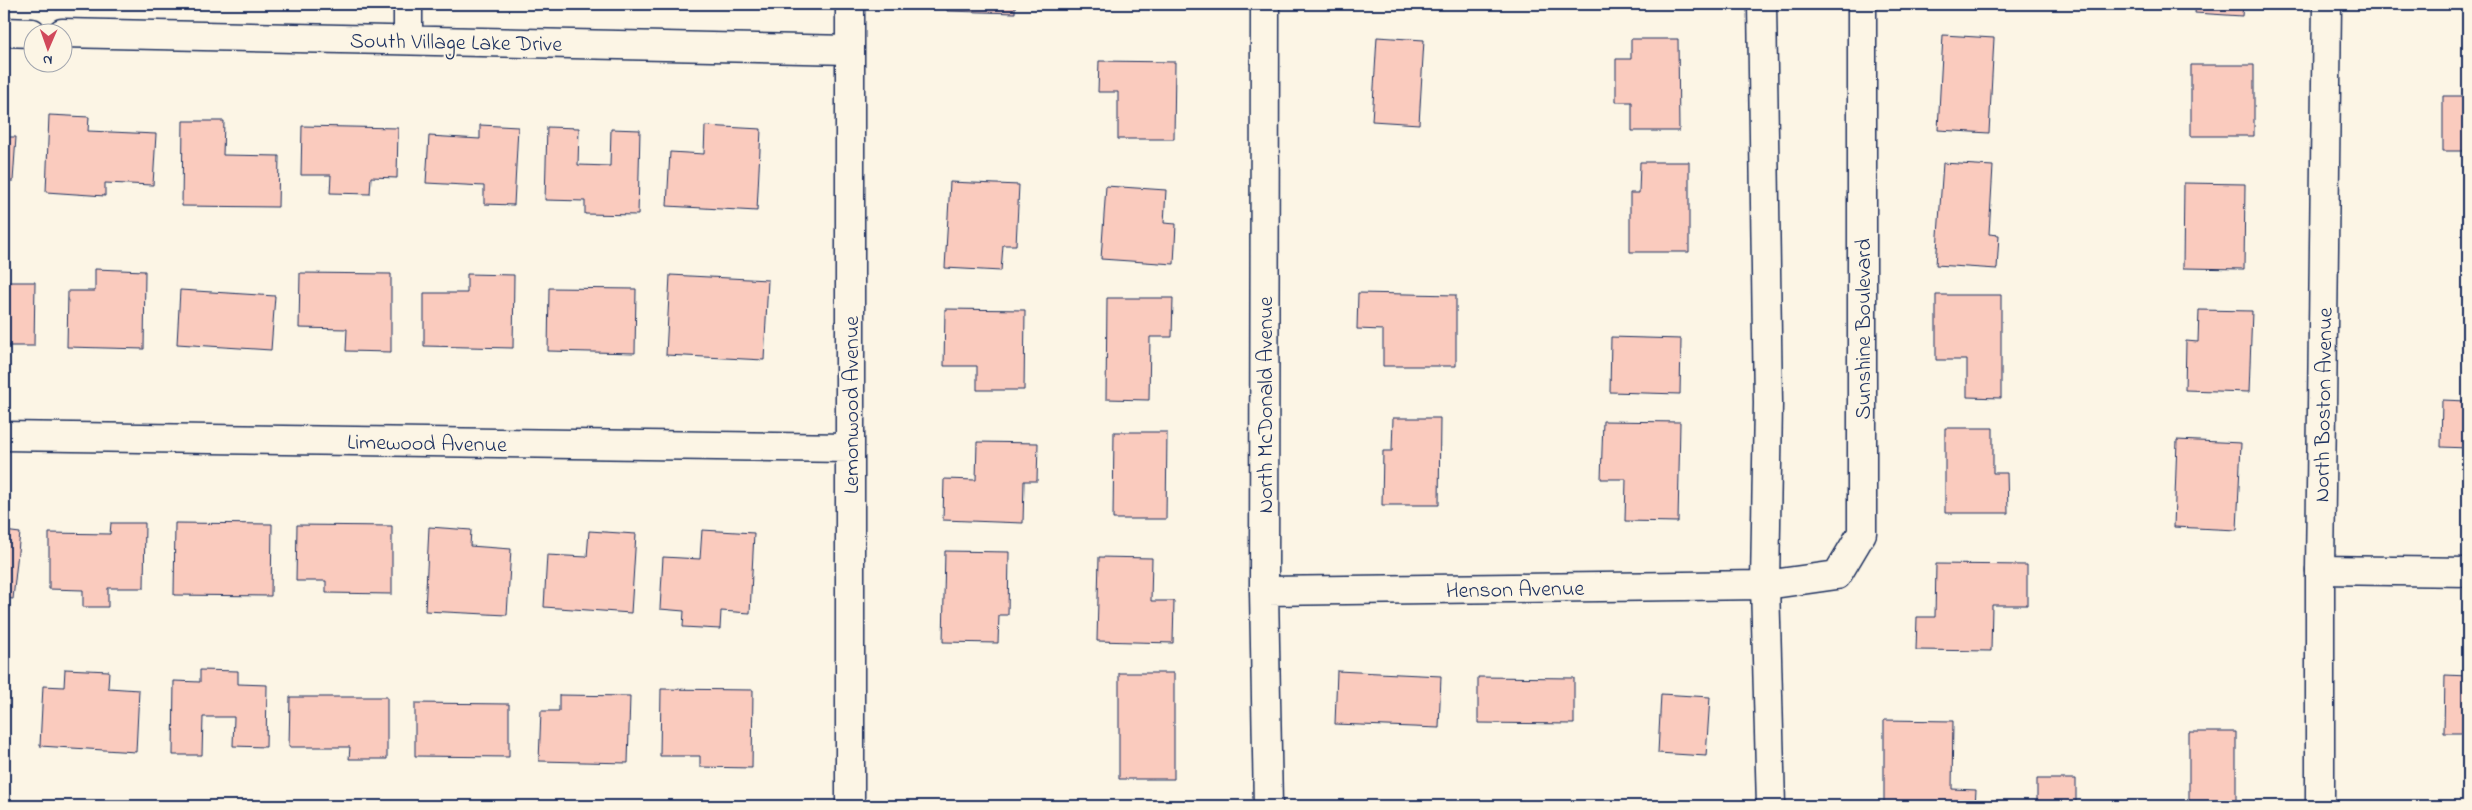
<svg xmlns="http://www.w3.org/2000/svg" width="2472" height="810" viewBox="0 0 2472 810" font-family="'Indie Flower',sans-serif">
<rect width="100%" height="100%" fill="#fcf5e5"/>
<filter id="ink" filterUnits="userSpaceOnUse"><feTurbulence type="fractalNoise" baseFrequency=".02" numOctaves="2"/><feDisplacementMap in="SourceGraphic" scale="10" xChannelSelector="R" yChannelSelector="G"/><feConvolveMatrix kernelMatrix="1 2 1 2 8 2 1 2 1" color-interpolation-filters="sRGB"/></filter>
<g filter="url(#ink)">
<!-- building -->
<path fill="#facbbe" stroke="#1b2f5e" d="M948,4H1015V13L947,11Z
M1936,4H1981V7L1936,6Z
M2196,4H2243L2242,16L2195,13Z
M1943,35L1994,38L1989,133L1938,130Z
M1377,37L1424,40L1419,124L1372,121Z
M1631,39H1678L1679,131H1632V102H1616V59H1631Z
M1099,61L1175,62L1174,139H1118V92H1098Z
M2191,65H2254V136H2191Z
M2443,96H2468V168V151H2443Z
M49,115L89,117L88,131L156,134L153,185L105,183V196L46,192Z
M183,121H224L223,155L279,156L278,207L182,206Z
M480,125L518,127L514,205L484,204V186L426,183L429,136L480,139Z
M302,126L398,128L397,178L371,177L370,194L330,193L331,175H301Z
M705,126L761,129L757,211L667,206L670,152L704,154Z
M547,127L579,128L578,165L610,166L611,129L640,130L638,215L585,214V201L545,200Z
M4,137H16L13,181H4Z
M1640,162H1689V252H1630V193H1639Z
M1943,163L1993,166L1989,234L1999,235L1997,269L1936,265Z
M950,182L1019,185L1016,245H1003L1001,271L945,268Z
M2184,183L2245,184L2244,269L2183,268Z
M1106,186L1166,190L1164,223L1176,224L1174,264L1101,259Z
M95,269L145,271L144,349L67,347L68,291H95Z
M300,273L391,274V352L346,351L347,329L299,328Z
M467,274L514,275L513,348L424,346V293H467Z
M670,275L768,280L764,360L666,355Z
M4,282H35L34,346H4Z
M549,288L636,289L635,353L548,351Z
M180,290L275,296L271,350L177,344Z
M1358,293L1456,295V366H1383V330L1357,329Z
M1936,295H2001V398L1967,397V360H1936Z
M1107,298H1173L1172,337H1150L1149,400L1106,399Z
M945,309L1025,310L1024,390H977V366H944Z
M2199,310L2252,311L2249,392L2185,390L2186,341L2198,342Z
M1611,337L1681,339L1680,394L1610,392Z
M2468,362V448L2441,447L2442,400L2467,401Z
M1393,418H1440L1439,505H1382L1383,451H1392Z
M1603,421L1680,422L1678,522L1625,521L1626,479H1601Z
M1945,428H1993V473H2007L2008,513H1945Z
M1114,432H1167L1166,519H1113Z
M2177,440L2241,443L2237,530L2174,527Z
M977,442L1038,443L1037,481H1024L1023,523L943,520L944,479L976,480Z
M111,523H145L144,588H108V607H83V590L49,589V533L110,534Z
M175,523L272,524L271,596L174,595Z
M297,525L392,526V594L326,593V581H296Z
M429,527L471,530L470,546L511,549L507,615L425,611Z
M702,530L754,533L750,613L721,611L720,629L683,627L684,611L660,609L663,557L700,559Z
M4,531L20,533L13,599L4,598Z
M589,531L636,534L631,613L544,607L547,555L587,557Z
M945,551L1009,552L1008,615H999L998,643L943,642Z
M1099,557L1152,558L1151,601H1174L1173,643L1097,641Z
M1936,564L2027,565V605H1992L1991,651L1916,650L1917,617H1935Z
M65,669L109,671L108,688L139,690L136,752L40,746L43,686L64,687Z
M200,670L238,671V684L267,685L266,747L233,746L234,717H203L202,755H173L174,681L200,682Z
M1337,671L1441,676L1439,728L1335,724Z
M1119,673H1174V779H1119Z
M2445,675L2468,676V733H2444Z
M1478,677L1574,678V724L1478,723Z
M4,686H8L7,750H4Z
M661,689L753,690L752,768L700,767V756H660Z
M1661,694L1710,697L1706,756L1658,753Z
M559,695L630,696L628,763L539,761L541,711H559Z
M290,697H387V759H349L350,747H289Z
M415,703L509,704V757L415,756Z
M1884,720L1953,721L1952,789L1976,790L1975,806H1884Z
M2189,732H2236V806H2189Z
M2037,779H2076V806H2037Z"/>
<g fill="none" stroke-linecap="round" stroke-linejoin="round">
<defs>
<path id="minor" d="M408,4V40
M850,4V806
M1265,4L1264,591L1268,806
M1762,4L1768,403L1765,585L1771,806
M4,32L32,33
M62,33L850,50
M4,436L850,448
M2320,570L2468,572
M1264,591L1765,585L1837,575L1862,533V4"/>
<path id="tertiary" d="M2320,806V570L2327,4"/>
</defs>
<!-- minor casing -->
<use href="#minor" stroke="#1b2f5e" stroke-width="31"/>
<!-- tertiary casing -->
<use href="#tertiary" stroke="#1b2f5e" stroke-width="31"/>
<!-- minor -->
<use href="#minor" stroke="#fcf5e5" stroke-width="28"/>
<!-- tertiary -->
<use href="#tertiary" stroke="#fcf5e5" stroke-width="28"/>
</g>
</g>
<g text-anchor="middle" stroke-width="4" stroke-linejoin="round" paint-order="stroke">
<!-- street labels -->
<g font-size="22" fill="#1b2f5e" stroke="#fcf5e5">
<text transform="translate(456 41) rotate(1)" y="8">South Village Lake Drive</text>
<text transform="translate(1862 329) rotate(-90)" y="8">Sunshine Boulevard</text>
<text transform="translate(850 405) rotate(-90)" y="8">Lemonwood Avenue</text>
<text transform="translate(1264 405) rotate(-90)" y="8">North McDonald Avenue</text>
<text transform="translate(2322 405) rotate(-89)" y="8">North Boston Avenue</text>
<text transform="translate(427 442) rotate(1)" y="8">Limewood Avenue</text>
<text transform="translate(1515 588) rotate(-1)" y="8">Henson Avenue</text>
</g>
</g>
<!-- margin -->
<rect width="2472" height="810" fill="none" stroke="#fcf5e5" stroke-width="20"/>
<rect x="10" y="10" width="2452" height="790" fill="none" stroke="#1b2f5e" stroke-width="2" filter="url(#ink)"/>
<!-- north arrow -->
<g transform="translate(48 48) rotate(182)"><circle r="24" fill="#fcf5e5" stroke="#a2a6af"/>
<path d="M0-4L9 19L0 12L-9 19Z" fill="#d1495b"/>
<text y="-8" font-size="14" font-weight="bold" text-anchor="middle" fill="#1b2f5e">N</text>
</g>
</svg>
